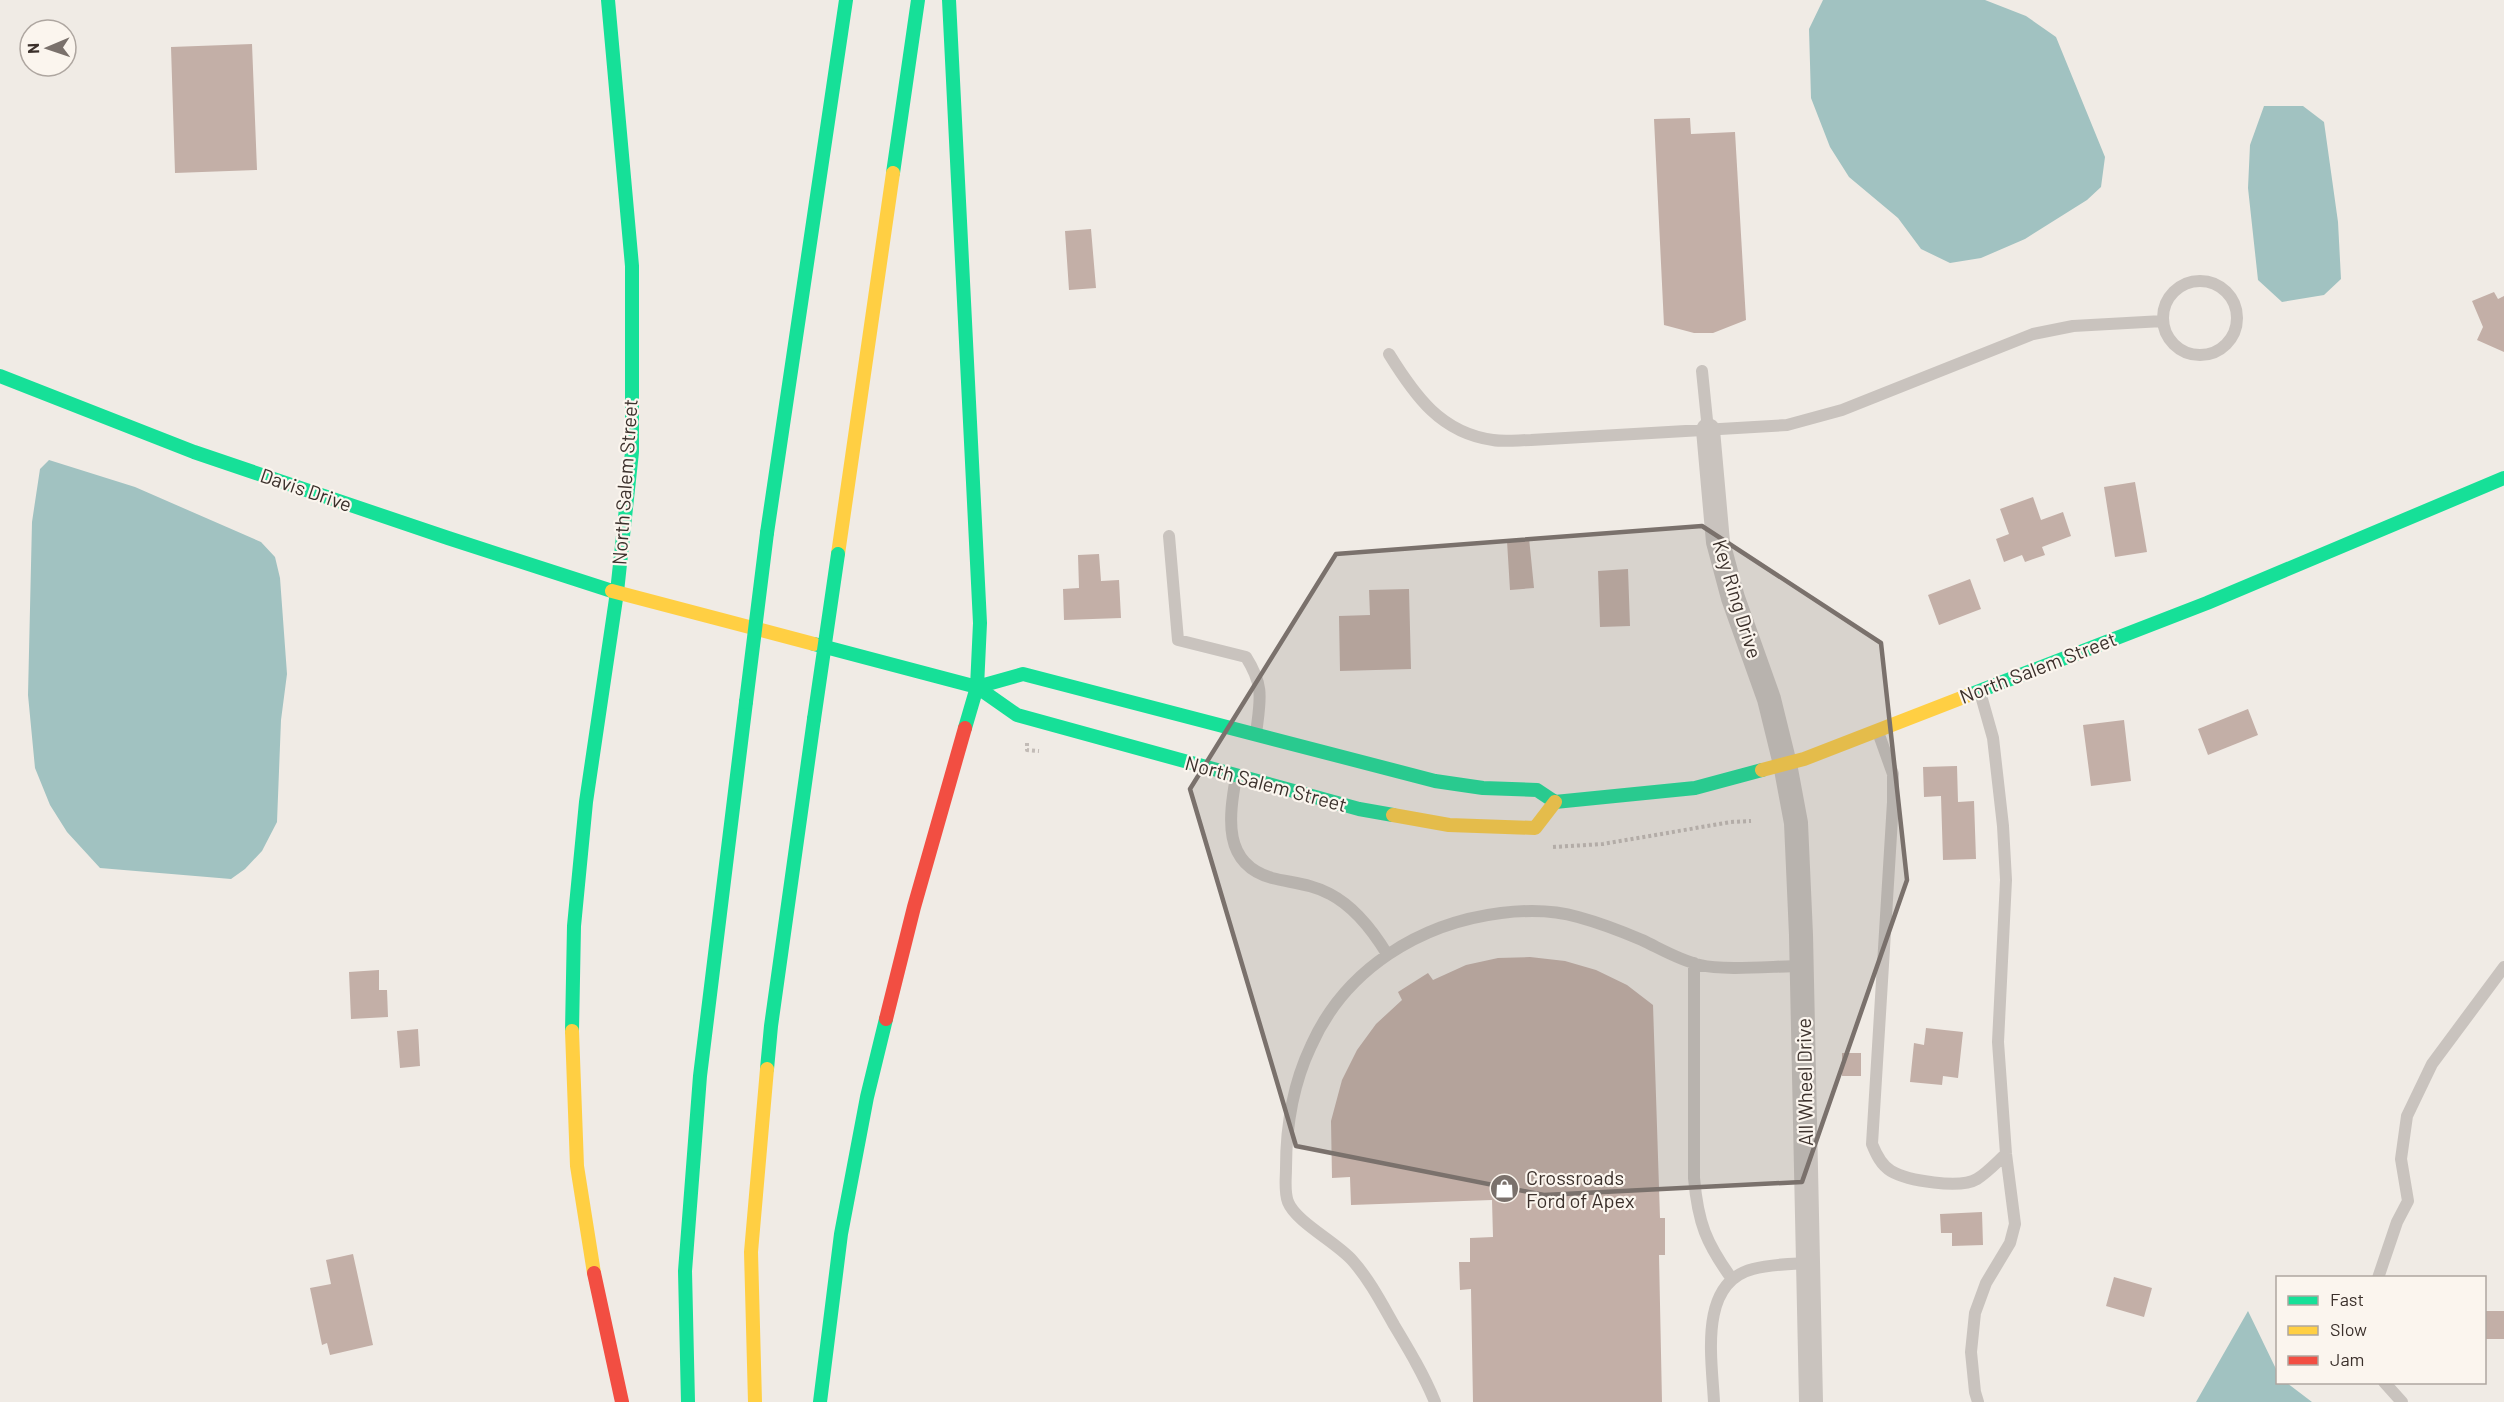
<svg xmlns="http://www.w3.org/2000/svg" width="2504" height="1402" viewBox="0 0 2504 1402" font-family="Barlow,sans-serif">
<rect width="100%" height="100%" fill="#f0ebe5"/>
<!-- water -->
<path fill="#a1c2c1" d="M1823,0H1985L2026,16L2056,37L2105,157L2101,187L2087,200L2025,239L1981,258L1950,263L1921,249L1898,218L1849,177L1830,147L1811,98L1809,29Z
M2264,106H2303L2324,122L2338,222L2341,279L2324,295L2282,302L2258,280L2248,188L2250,145Z
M49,460L135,487L261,542L275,557L280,578L287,674L281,720L277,822L262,851L245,869L231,879L100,868L67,832L50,805L35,768L28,695L32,522L40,469Z
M2248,1311L2277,1371L2278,1382L2287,1383L2312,1402H2196Z"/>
<!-- building -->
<path fill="#c3afa7" d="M252,44L257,170L175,173L171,47Z
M1690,118L1691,134L1735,132L1746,320L1713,333H1694L1664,325L1654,119Z
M1091,229L1096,288L1069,290L1065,231Z
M2494,292L2498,299L2504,296V352L2477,340L2483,327L2472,301Z
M2135,482L2147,552L2115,557L2104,487Z
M2033,497L2041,520L2063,512L2071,536L2042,547L2045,555L2025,562L2022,555L2004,562L1996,539L2009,534L2000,509Z
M1529,538L1534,588L1510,590L1507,541Z
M1099,554L1101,581L1119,580L1121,618L1064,620L1063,589L1079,588L1078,555Z
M1628,569L1630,626L1600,627L1598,571Z
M1970,579L1981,609L1939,625L1928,595Z
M1409,589L1411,669L1340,671L1339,616L1370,615L1369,590Z
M2248,709L2258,735L2208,755L2198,729Z
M2124,720L2131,781L2091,786L2083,725Z
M1957,766L1958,802L1974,801L1976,859L1943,860L1941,796L1924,797L1923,767Z
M1530,957L1565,961L1596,970L1627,985L1653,1005L1660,1218H1665V1255H1659L1662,1402H1473L1471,1289L1460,1290L1459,1262H1470V1238L1493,1237L1492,1200L1351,1205L1350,1177L1332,1178L1331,1121L1342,1080L1357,1050L1376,1024L1402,1000L1398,992L1428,973L1433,980L1466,965L1498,958Z
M379,970V990H387L388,1017L351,1019L349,972Z
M1926,1028L1963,1032L1958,1078L1943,1076L1942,1085L1910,1082L1914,1043L1924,1045Z
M418,1029L420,1066L400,1068L397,1031Z
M1842,1053H1861V1076H1842Z
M1982,1212L1983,1245L1952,1246V1233H1941L1940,1214Z
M353,1254L373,1345L330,1355L327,1343L322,1345L310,1288L331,1284L326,1260Z
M2114,1277L2152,1288L2144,1317L2106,1306Z
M2484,1311H2504V1339H2484Z"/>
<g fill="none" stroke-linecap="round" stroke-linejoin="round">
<!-- path -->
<path stroke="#c2bbb6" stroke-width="4" stroke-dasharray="3 3" stroke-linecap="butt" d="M1027,743V750L1039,751
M1553,847L1603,844L1731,822L1751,821"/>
<!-- lane -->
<path stroke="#c9c3be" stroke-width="12" d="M2163 318a37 37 0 1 1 74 0a37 37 0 1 1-74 0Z
M1389,354C1415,396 1441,433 1493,440C1505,442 1519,440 1531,440L1787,425L1842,410L2033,334L2073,326L2163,321
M1702,371L1708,430
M1169,536L1178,640L1246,657C1265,687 1260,700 1256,734
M1878,732L1893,774V802L1872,1144C1876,1154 1881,1165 1891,1171C1908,1181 1960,1189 1977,1179C1987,1173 1997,1162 2006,1154
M1236,777C1229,817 1222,864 1272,878C1292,883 1312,884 1330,894C1355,907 1373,931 1387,954
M1694,963V1178C1698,1223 1706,1243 1732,1279
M2378,1278L2397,1222L2408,1201L2401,1159L2407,1116L2432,1064L2504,967
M2384,1382L2402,1402
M1435,1402C1424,1375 1409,1350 1394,1325C1381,1302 1369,1279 1352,1260C1336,1242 1296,1222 1288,1202C1284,1191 1286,1179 1286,1168C1286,1126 1293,1084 1311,1046C1345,969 1420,923 1501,913C1526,910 1554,910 1578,917C1600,923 1621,931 1642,940C1661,949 1679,960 1700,965C1725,971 1774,966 1802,966
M1714,1402C1712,1359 1698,1283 1753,1269C1771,1264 1791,1264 1808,1263
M1978,1402L1975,1392L1971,1352L1975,1313L1986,1283L2010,1243L2015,1224L2006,1154L1998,1042L2006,880L2003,826L1993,738L1980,692"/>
<!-- street -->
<path stroke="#c9c3be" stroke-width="24" d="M1708,430L1718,542L1733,598L1769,699L1785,764L1796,823L1801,935L1811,1402"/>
<!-- fast -->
<path stroke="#16e098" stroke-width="14" d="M608,0L632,266V452L617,592
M949,0L980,623L977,687L965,728
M893,173L918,0
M0,376L194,452L448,538L612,591
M767,533L846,0
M814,644L977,687L1017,715L1359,809L1393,815
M977,687L1023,674L1435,781L1483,788L1537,790L1555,802L1695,788L1762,770
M1969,695L2207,603L2504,478
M572,1031L574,926L586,802L617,592
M767,1069L771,1026L814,719
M688,1402L685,1271L700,1076L746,702
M820,1402L841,1234L867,1097L886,1019"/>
<!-- slow -->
<path stroke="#ffcf43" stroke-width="14" d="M838,554L893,173
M612,591L814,644
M1762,770L1804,759L1969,695
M1393,815L1449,825L1535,828L1555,802
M572,1031L577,1166L594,1273
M755,1402L751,1252L767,1069"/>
<!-- jam -->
<path stroke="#f24e42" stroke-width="14" d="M886,1019L914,907L965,728
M594,1273L622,1402"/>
<!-- fast-bridge -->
<path stroke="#16e098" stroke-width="14" d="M746,702L767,533
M814,719L838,554"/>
</g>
<!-- marked area -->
<path fill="#7a716c" fill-opacity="0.2" stroke="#7a716c" stroke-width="4.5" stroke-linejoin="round" d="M1702,526L1881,643L1907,880L1802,1182L1544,1195L1296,1146L1190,789L1336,554Z"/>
<!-- icons -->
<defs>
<symbol id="shop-disc" viewBox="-11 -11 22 22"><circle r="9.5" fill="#7a716c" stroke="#fbf5ee"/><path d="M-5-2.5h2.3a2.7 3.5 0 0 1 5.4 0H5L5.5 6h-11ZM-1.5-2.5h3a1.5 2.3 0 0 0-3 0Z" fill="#fff"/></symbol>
</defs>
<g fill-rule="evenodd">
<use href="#shop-disc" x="1488" y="1172" width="33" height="33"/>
</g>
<g text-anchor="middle" stroke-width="4.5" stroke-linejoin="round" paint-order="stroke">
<!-- street labels -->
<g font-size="20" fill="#3b302b" stroke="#fbf5ee">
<text transform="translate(625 482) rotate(-86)" y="7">North Salem Street</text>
<text transform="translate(306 490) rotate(19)" y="7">Davis Drive</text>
<text transform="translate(1737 599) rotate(73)" y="7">Key Ring Drive</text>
<text transform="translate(2038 668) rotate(-21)" y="7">North Salem Street</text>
<text transform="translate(1266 784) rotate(15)" y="7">North Salem Street</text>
<text transform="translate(1805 1082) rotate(-91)" y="7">All Wheel Drive</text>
</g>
<!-- poi labels -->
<g font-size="20" fill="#3b302b" stroke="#fbf5ee" text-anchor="start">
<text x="1526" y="1185">Crossroads<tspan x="1526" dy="23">Ford of Apex</tspan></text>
</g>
</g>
<!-- legend -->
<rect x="2276" y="1276" width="210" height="108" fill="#fbf5ee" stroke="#aea6a0" stroke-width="1.5"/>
<rect x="2288" y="1296" width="30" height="9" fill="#16e098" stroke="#aea6a0" stroke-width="1.5"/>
<text x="2330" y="1306" font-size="18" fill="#3b302b">Fast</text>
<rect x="2288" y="1326" width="30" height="9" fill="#ffcf43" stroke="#aea6a0" stroke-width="1.5"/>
<text x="2330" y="1336" font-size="18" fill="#3b302b">Slow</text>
<rect x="2288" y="1356" width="30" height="9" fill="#f24e42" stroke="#aea6a0" stroke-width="1.5"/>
<text x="2330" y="1366" font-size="18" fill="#3b302b">Jam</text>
<!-- north arrow -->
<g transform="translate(48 48) rotate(268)"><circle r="28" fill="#fbf5ee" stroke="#aea6a0" stroke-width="1.5"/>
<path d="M0-4.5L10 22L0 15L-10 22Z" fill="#7a716c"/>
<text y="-9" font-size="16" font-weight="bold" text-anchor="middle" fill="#3b302b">N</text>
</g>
</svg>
